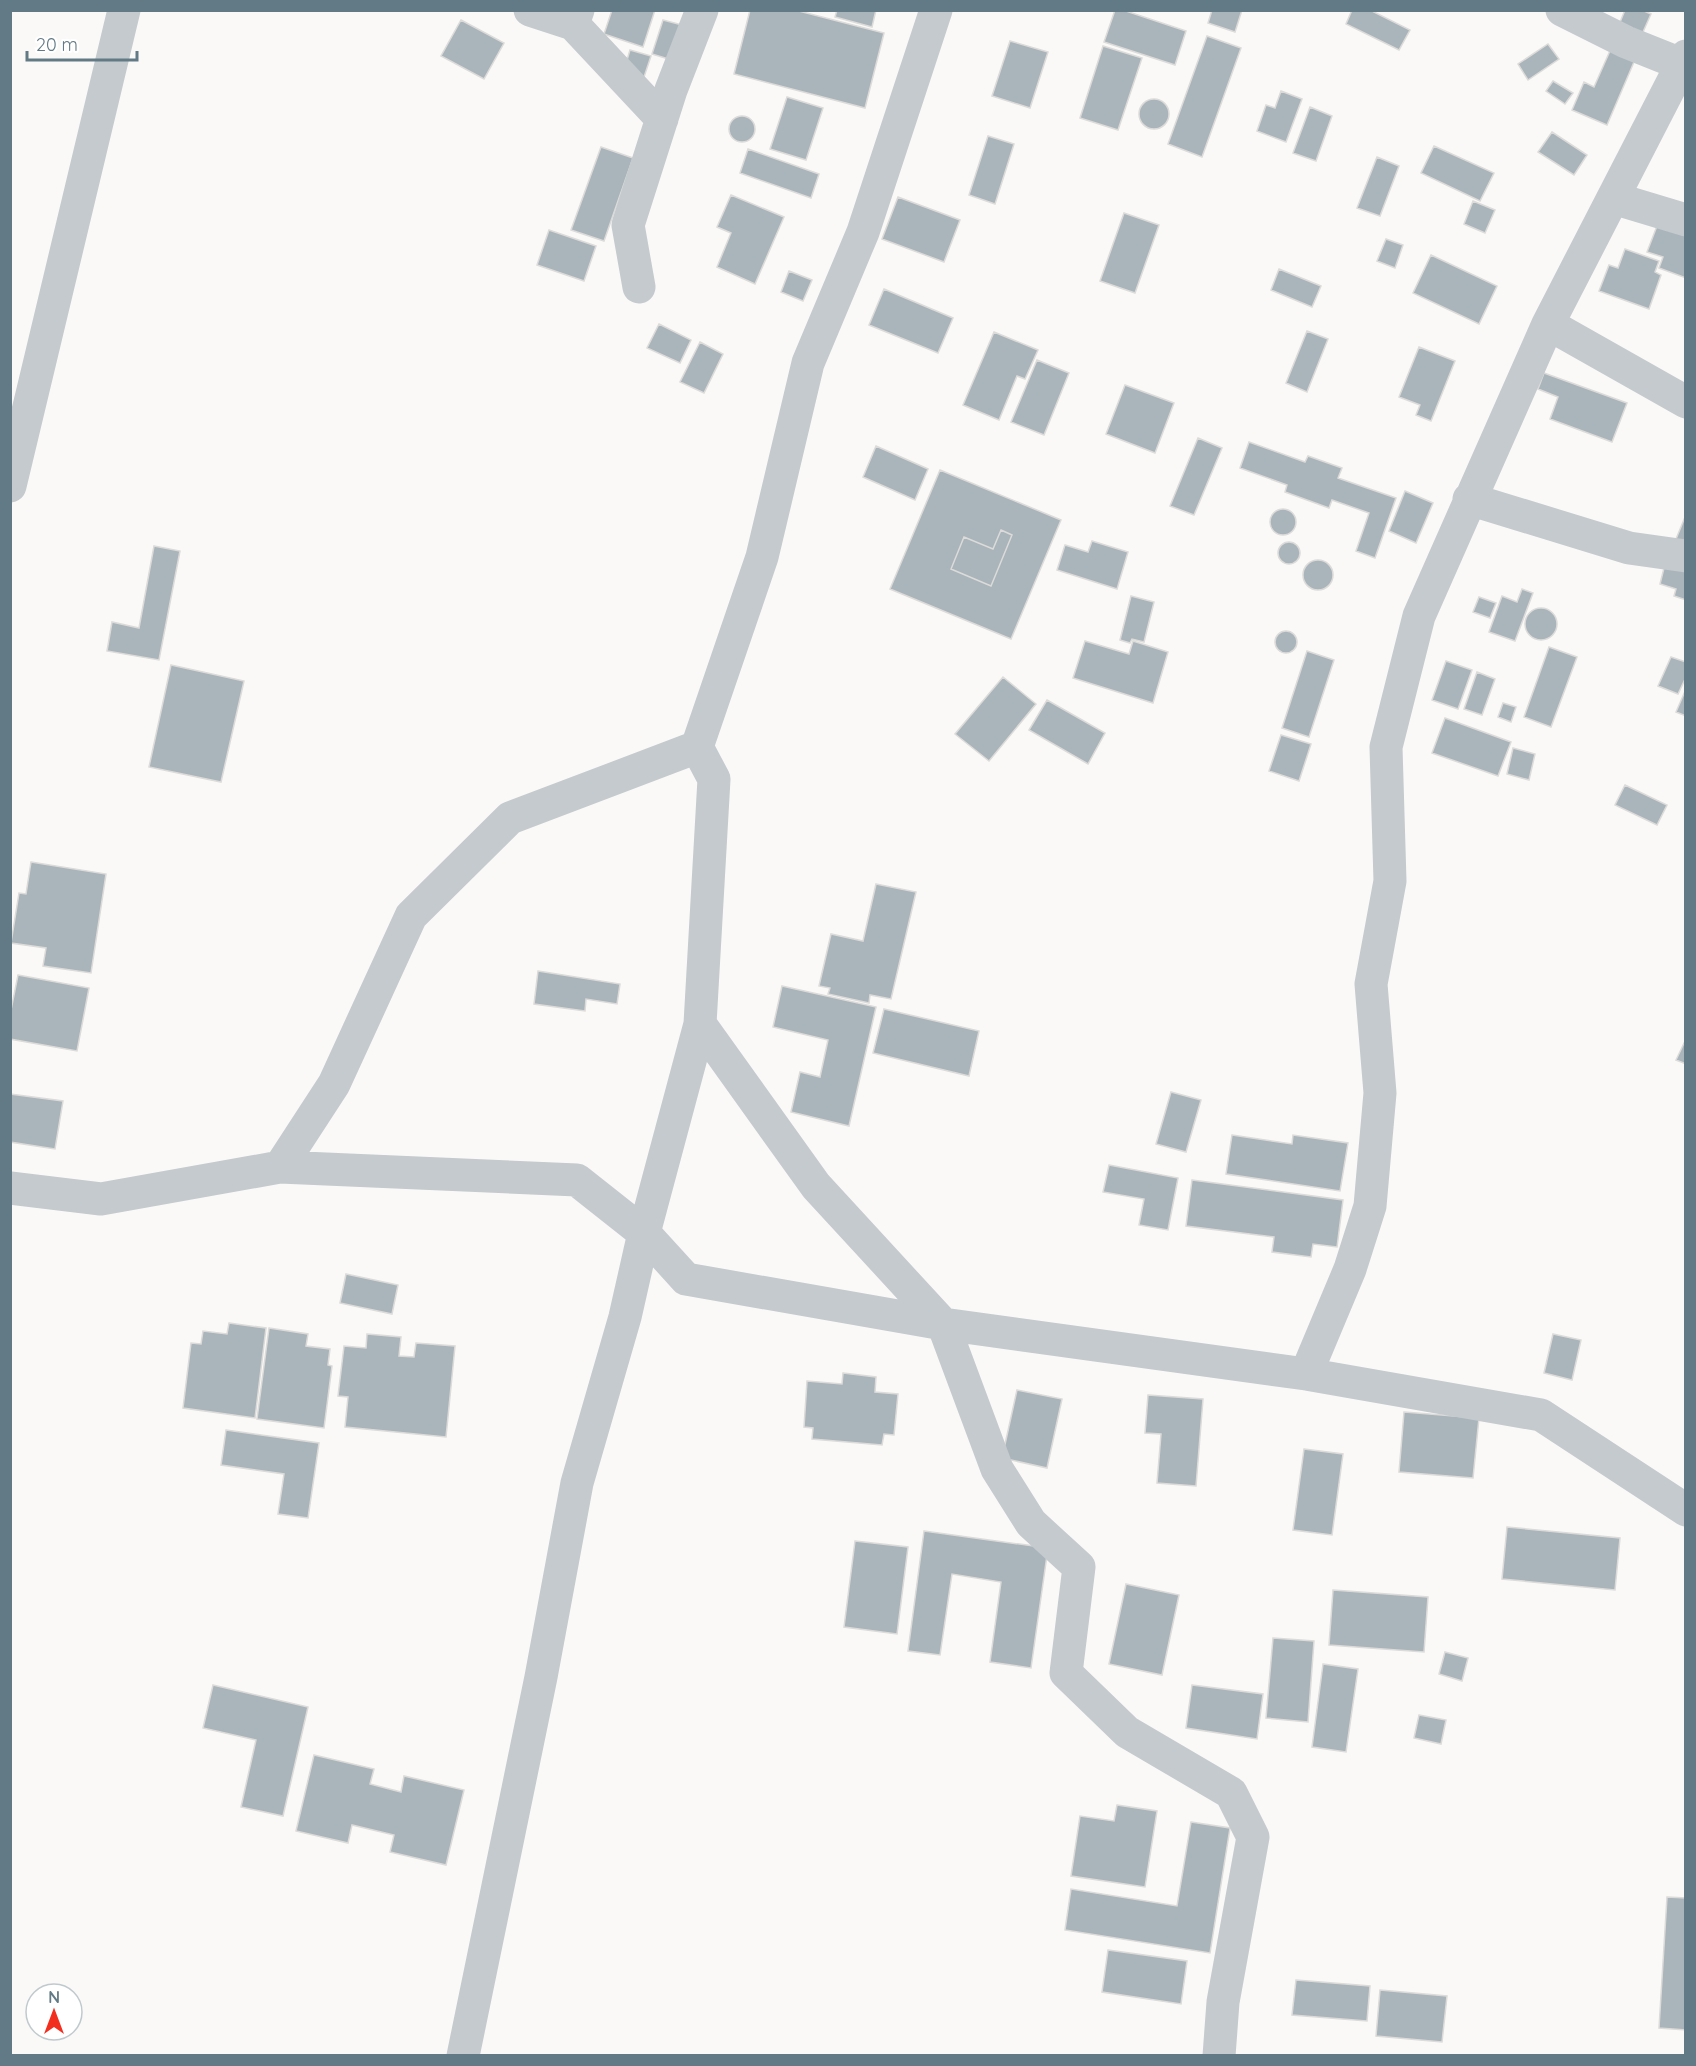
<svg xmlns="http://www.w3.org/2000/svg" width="1696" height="2066" viewBox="0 0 1696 2066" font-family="Quicksand,sans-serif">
<rect width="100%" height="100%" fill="#faf9f7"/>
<!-- building -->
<path fill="#a9b5ba" stroke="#dcdbd9" stroke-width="1.5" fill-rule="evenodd" d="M612,10H655L643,47L604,34Z
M750,10H795L884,33L865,108L734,74Z
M837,10H876L872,27L835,17Z
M1115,10H1123L1186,31L1175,65L1104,42Z
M1212,10H1242L1235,32L1208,23Z
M1352,10H1370L1410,30L1399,50L1346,24Z
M1625,10H1642L1651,14L1639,41L1616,32Z
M461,20L504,43L484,79L441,56Z
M663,20L686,26L675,61L652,54Z
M1207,36L1241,48L1202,157L1168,144Z
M1010,41L1048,52L1030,108L992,96Z
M1548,44L1559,59L1528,80L1518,64Z
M1613,44L1637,55L1607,125L1572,110L1584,82L1594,87Z
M1103,46L1142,58L1118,130L1080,118Z
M630,50L651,56L644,77L624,70Z
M1553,81L1573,93L1565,104L1546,91Z
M1281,91L1302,99L1286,142L1257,131L1266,105L1275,108Z
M787,97L823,108L806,160L770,149Z
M1139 114a15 15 0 1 1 30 0a15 15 0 1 1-30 0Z
M1310,107L1332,116L1316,161L1293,153Z
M729 129a13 13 0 1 1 26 0a13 13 0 1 1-26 0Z
M1552,132L1587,155L1574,175L1538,152Z
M988,136L1014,144L995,204L969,195Z
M1434,146L1494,173L1480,201L1421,173Z
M601,147L633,158L604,241L571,230Z
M748,149L819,174L811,198L740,173Z
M1377,157L1399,166L1380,216L1357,208Z
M731,195L784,217L755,284L717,267L731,233L717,227Z
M898,197L960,220L944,262L882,239Z
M1473,201L1495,210L1485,233L1464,224Z
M1124,213L1159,225L1135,293L1100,281Z
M1657,226L1686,236V278L1659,268L1663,257L1647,252Z
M549,230L596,246L584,281L537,265Z
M1386,239L1403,245L1395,268L1377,261Z
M1625,249L1659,261L1655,272L1661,275L1649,309L1599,291L1609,265L1618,268Z
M1431,255L1497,286L1479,324L1413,293Z
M1279,269L1321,286L1312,307L1271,290Z
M789,271L812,280L803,301L781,292Z
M884,289L953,318L938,353L869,325Z
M659,324L691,340L680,363L647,348Z
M1307,331L1328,339L1307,392L1286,383Z
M994,332L1038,350L1025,379L1017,376L999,420L963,405Z
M700,342L723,354L704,393L680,382Z
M1419,347L1455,361L1431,421L1416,415L1420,405L1399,397Z
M1037,360L1069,373L1044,435L1011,422Z
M1544,373L1627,403L1612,442L1550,419L1558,397L1538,389Z
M1125,385L1174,403L1155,453L1106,434Z
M1198,438L1222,448L1194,515L1170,506Z
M1249,442L1305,462L1308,456L1342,468L1338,478L1396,498L1375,558L1356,551L1369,513L1332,500L1329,508L1285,492L1287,485L1240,468Z
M876,446L928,469L915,500L863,477Z
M940,470L1061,520L1011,639L890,589ZM1001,530L1012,535L991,586L951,569L964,537L993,549Z
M1405,491L1433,503L1416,543L1389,531Z
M1270 522a13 13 0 1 1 26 0a13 13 0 1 1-26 0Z
M1685,517L1686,518V543L1676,539Z
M1001,530L1012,535L991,586L951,569L964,537L993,549Z
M1092,541L1128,552L1117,589L1057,570L1065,545L1088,552Z
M1278 553a11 11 0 1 1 22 0a11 11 0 1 1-22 0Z
M154,546L180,551L159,660L107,651L112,622L139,628Z
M1303 575a15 15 0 1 1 30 0a15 15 0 1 1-30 0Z
M1665,564L1686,569V600L1674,596L1676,589L1660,584Z
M1522,589L1533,593L1515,641L1489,632L1502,596L1517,602Z
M1131,596L1154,602L1144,642L1132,639L1130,643L1120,640Z
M1479,597L1496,603L1490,618L1473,612Z
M1525 624a16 16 0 1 1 32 0a16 16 0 1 1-32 0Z
M1275 642a11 11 0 1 1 22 0a11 11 0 1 1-22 0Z
M1085,641L1129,654L1133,641L1168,652L1153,703L1073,678Z
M1549,647L1577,657L1551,727L1524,717Z
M1307,651L1334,660L1309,737L1282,728Z
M1671,657L1686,662V677L1678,694L1658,686Z
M1446,661L1472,670L1458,709L1432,700Z
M171,665L244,681L221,782L149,767Z
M1477,672L1495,679L1482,715L1464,709Z
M1003,677L1036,704L989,761L955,734Z
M1686,689V716L1676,712Z
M1047,700L1105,733L1088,764L1029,730Z
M1503,703L1516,707L1511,722L1498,717Z
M1445,718L1511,742L1498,776L1432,753Z
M1281,735L1311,744L1299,781L1269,771Z
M1513,748L1535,754L1529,780L1507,774Z
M1625,785L1667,805L1657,825L1615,805Z
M31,862L106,874L91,973L43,966L46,948L11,943L19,893L26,894Z
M876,884L916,892L891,999L870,995L869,1003L828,994L830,988L819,986L831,934L863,941Z
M538,971L620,984L617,1004L586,999L585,1011L534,1004Z
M18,975L89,988L77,1051L10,1039V1015Z
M782,986L876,1007L849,1126L791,1112L800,1072L820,1077L828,1040L773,1027Z
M884,1009L979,1031L969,1076L873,1053Z
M1686,1039V1064L1676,1060Z
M1171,1092L1201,1100L1186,1152L1156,1144Z
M10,1094L63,1101L55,1149L10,1142Z
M1232,1135L1292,1144L1293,1135L1348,1143L1340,1191L1226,1174Z
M1109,1165L1178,1178L1168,1230L1139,1225L1144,1199L1103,1192Z
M1192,1180L1343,1200L1337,1247L1313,1244L1311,1257L1272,1252L1274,1237L1186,1226Z
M346,1274L398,1285L392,1314L340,1303Z
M229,1323L266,1328L255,1418L183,1408L191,1343L201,1344L203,1331L227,1334Z
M269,1328L308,1334L306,1346L330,1349L328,1365L332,1366L324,1428L257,1419Z
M367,1334L401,1337L399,1356L414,1357L416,1343L455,1346L446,1437L345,1427L348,1397L338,1396L344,1346L366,1348Z
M1553,1334L1581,1340L1572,1380L1544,1373Z
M843,1373L876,1377L875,1392L898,1394L894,1435L884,1434L882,1445L812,1439L813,1428L804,1427L807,1381L842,1384Z
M1017,1390L1062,1399L1047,1468L1002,1458Z
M1148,1395L1203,1399L1196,1486L1157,1483L1161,1434L1145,1433Z
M1404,1412L1479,1418L1473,1478L1399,1472Z
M226,1430L319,1443L308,1518L278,1514L284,1474L221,1465Z
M1304,1449L1343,1454L1332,1535L1293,1530Z
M1507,1527L1620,1538L1615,1590L1502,1579Z
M924,1531L1048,1548L1031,1668L990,1662L1001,1582L952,1574L940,1655L908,1651Z
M855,1541L908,1547L897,1634L844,1627Z
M1126,1584L1179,1595L1162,1675L1109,1664Z
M1333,1590L1428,1597L1424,1652L1329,1645Z
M1273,1638L1314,1641L1308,1722L1266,1718Z
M1445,1652L1468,1658L1462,1681L1439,1674Z
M1323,1664L1358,1669L1346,1752L1312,1747Z
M213,1685L308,1707L283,1816L241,1807L256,1740L203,1728Z
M1192,1685L1263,1694L1257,1739L1186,1728Z
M1419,1715L1446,1720L1441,1744L1414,1738Z
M314,1755L374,1769L370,1784L401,1792L404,1776L464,1790L446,1865L390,1852L394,1835L352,1825L348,1843L296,1831Z
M1117,1805L1157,1811L1145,1887L1071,1876L1080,1816L1114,1821Z
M1191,1822L1230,1828L1210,1953L1065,1930L1071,1889L1177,1906Z
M1667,1897L1686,1898V2030L1659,2028Z
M1108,1950L1187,1961L1181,2004L1102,1992Z
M1296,1980L1370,1986L1367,2021L1292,2015Z
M1380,1990L1447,1996L1442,2042L1376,2036Z"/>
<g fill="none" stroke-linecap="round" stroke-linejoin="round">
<!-- minor -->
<path stroke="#c4cacd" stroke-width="33" d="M530,10L573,24
M578,10L573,24L662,119
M1562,10L1626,42L1681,64
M1613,198L1686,220
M639,287L628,225L671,90L702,10
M1548,324L1686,402
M10,486L124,10
M1469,499L1629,548L1686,556
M700,1024L816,1186L943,1324L997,1469L1031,1523L1079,1567L1066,1673L1127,1732L1231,1793L1253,1837L1223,2002L1219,2056
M280,1167L334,1084L411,916L510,818L697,747
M10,1188L101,1199L280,1167L577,1180L644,1233L686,1279L943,1324L1306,1374L1541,1415L1686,1510
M1306,1374L1350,1269L1370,1206L1380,1093L1371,984L1390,881L1386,747L1419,616L1548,324L1686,56
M463,2056L541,1677L577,1483L625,1317L644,1233L700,1024L714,779L697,747L762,557L808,363L863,232L936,10"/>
</g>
<!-- border -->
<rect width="1696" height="2066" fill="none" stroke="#627a85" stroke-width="24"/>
<!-- north arrow -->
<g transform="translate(54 2012)"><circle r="28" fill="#ffffff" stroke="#c0cace" stroke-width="1.5"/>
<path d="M0-4.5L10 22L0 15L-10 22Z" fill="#f22f1f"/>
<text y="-9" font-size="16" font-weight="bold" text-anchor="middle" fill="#627a85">N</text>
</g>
<!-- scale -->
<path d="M27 51v9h110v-9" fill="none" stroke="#627a85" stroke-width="3"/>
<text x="36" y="51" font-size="18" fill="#627a85" stroke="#ffffff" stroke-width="4.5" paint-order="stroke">20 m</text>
</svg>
